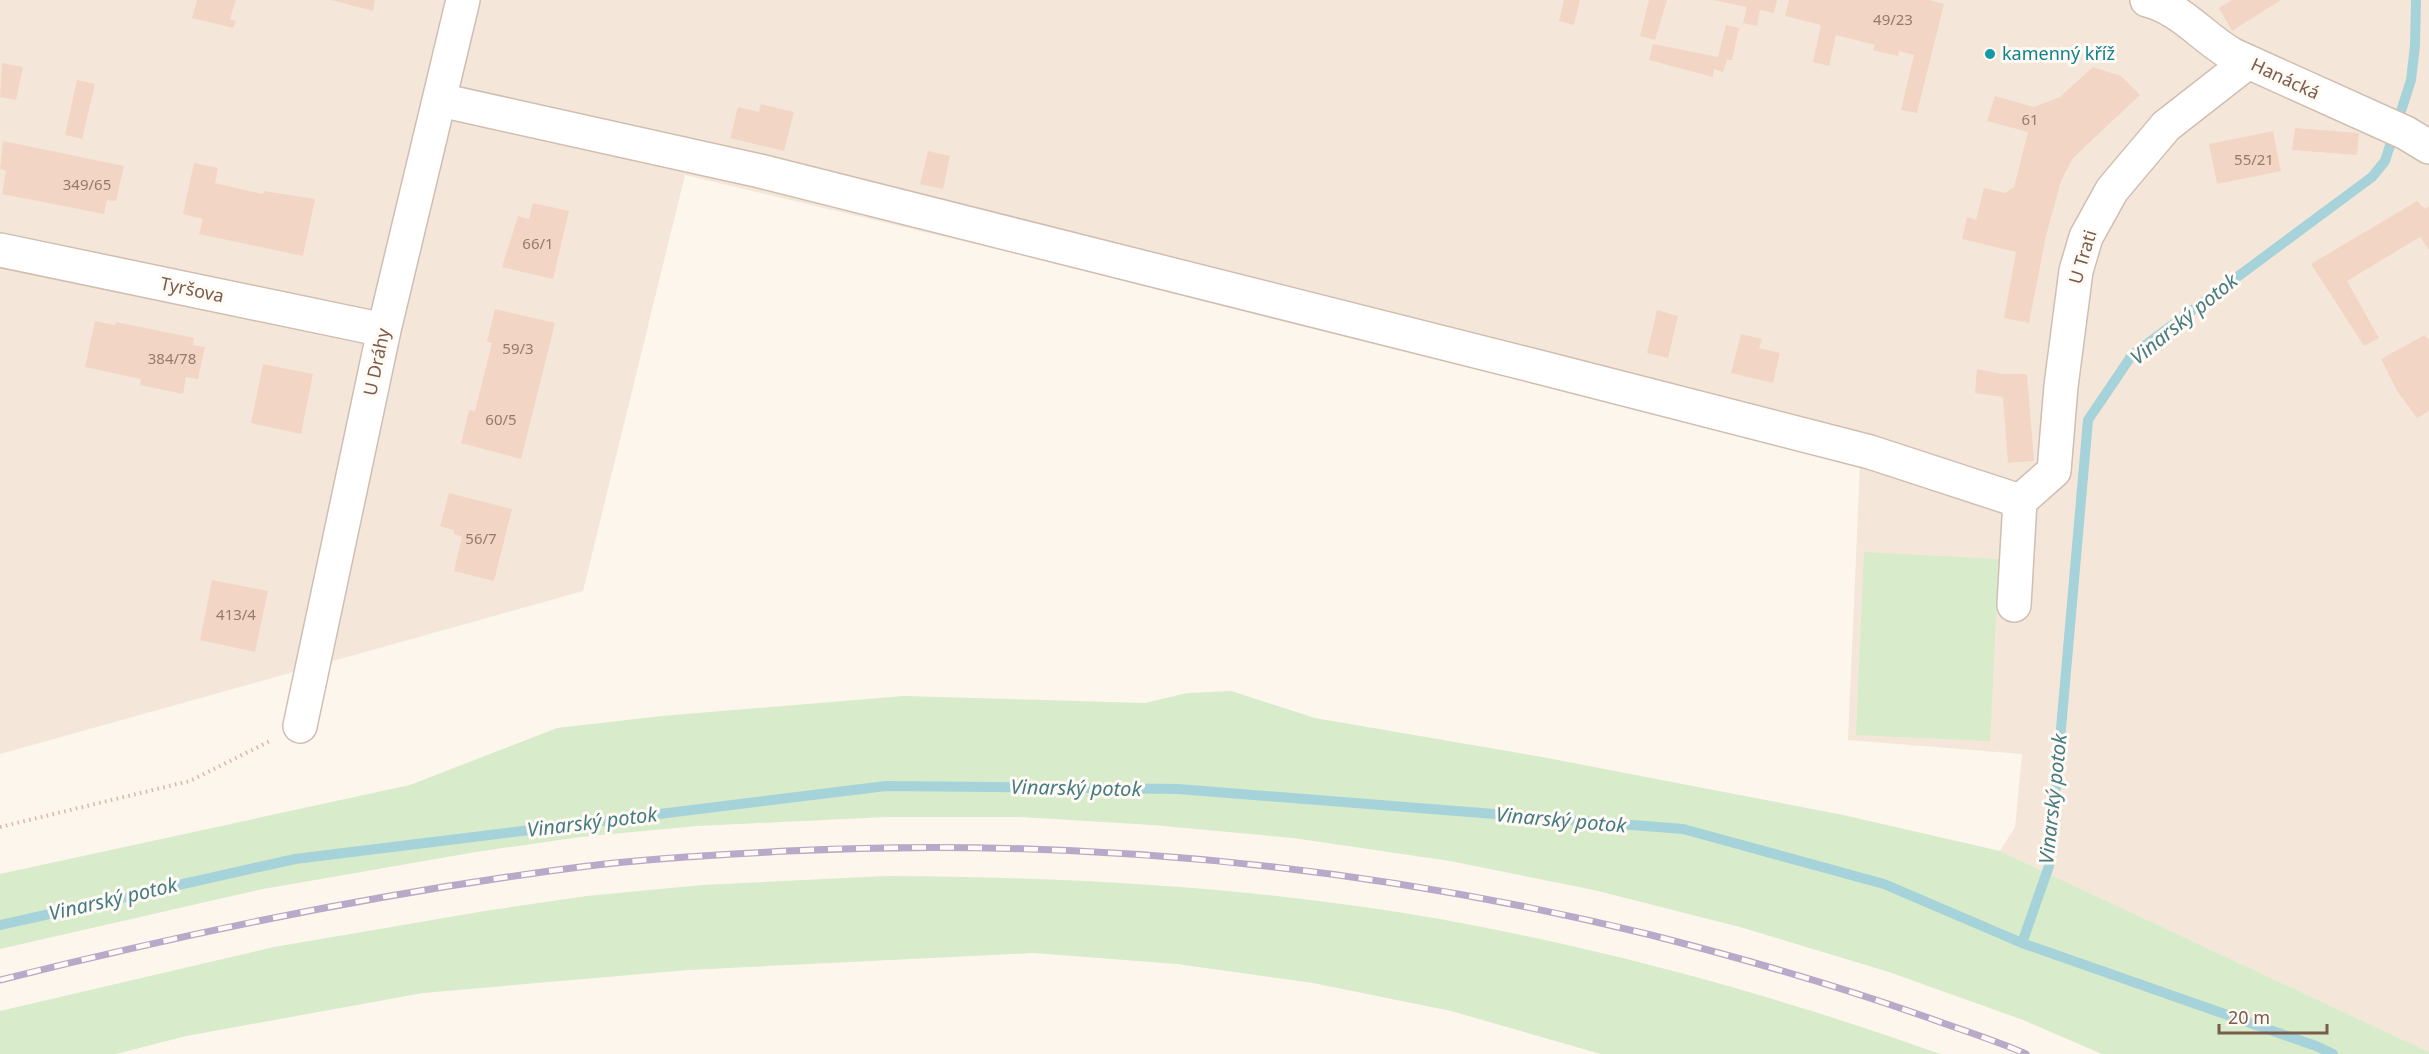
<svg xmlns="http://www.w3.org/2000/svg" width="2429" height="1054" viewBox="0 0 2429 1054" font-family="'Noto Sans',sans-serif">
<rect width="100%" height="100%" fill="#fdf6ec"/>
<!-- residential -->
<path fill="#f4e7da" d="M0,0H2429V1052L2000,851L2015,827L2022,754L1848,740L1860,464L1312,324L685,175L583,591L0,754Z"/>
<!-- green -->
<path fill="#d8ebca" d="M1864,552L1999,559L1990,741L1856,735Z
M1231,691L1315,718L1542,757L1843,815L2000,851L2429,1052V1054H2102L2023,1020L1889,972L1740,927L1594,890L1450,861L1293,838L1152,825L1021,817H885L697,826L580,837L476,852L263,889L0,949V874L410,785L557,728L662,716L904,696L1145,703L1187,693Z
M887,876C1072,877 1258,887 1440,919C1610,950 1778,996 1940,1054H1601L1451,1011L1313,983L1177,964L1034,953L688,970L423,993L186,1036L116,1054H0V1011L274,947L485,911L587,896L702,885Z"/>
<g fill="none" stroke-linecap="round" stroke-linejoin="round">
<!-- stream -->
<path stroke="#a6d3d9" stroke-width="10" d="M0,925L295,859L886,786L1178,789L1683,829L1884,884L2022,943L2049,866L2088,420L2132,355L2372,177L2385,161L2411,80L2415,46L2416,0
M2022,943L2316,1046L2333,1054"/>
</g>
<!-- building -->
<path fill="#f2d5c4" d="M197,0H236L230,19L236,21L233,28L192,18Z
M331,0H375L373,11Z
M1564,0H1580L1574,25L1559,21Z
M1649,0H1667L1655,40L1640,36Z
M1712,0H1777L1774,13L1760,10L1757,26L1743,23L1747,7Z
M1789,0H1929L1944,4L1917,113L1901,110L1914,55L1899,51L1898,56L1873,50L1875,45L1836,35L1829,66L1813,62L1821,25L1785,16Z
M2232,0H2281L2232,31L2219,8Z
M1726,25L1739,28L1732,60H1727L1723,72L1714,69L1713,77L1649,60L1653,44L1718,57Z
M2,63L23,67L16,100L0,97Z
M2093,67L2121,76L2140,95L2073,158L2061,181L2046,236L2029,323L2004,318L2016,252L1962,239L1967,217L1976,220L1984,188L2005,193L2014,187L2028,132L1987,121L1995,96L2034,107L2060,97Z
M77,80L95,84L82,139L65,135Z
M761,104L794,112L784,151L730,138L738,107L759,112Z
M2295,128L2359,133L2357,155L2292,150Z
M2273,131L2281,171L2217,184L2209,144Z
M3,141L124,166L116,201L107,200L104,214L2,194L6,171L0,169Z
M928,151L950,156L943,189L920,184Z
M194,163L218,168L215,183L263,194L264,191L315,199L303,256L199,234L203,219L183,214Z
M2417,201L2425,209L2429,206V250L2420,237L2347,281L2379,338L2364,346L2311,264Z
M533,203L569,211L553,279L502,267L518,216L529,219Z
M495,309L555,323L521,459L461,443L469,410L475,411L492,343L487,342Z
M1657,310L1678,316L1668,358L1647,353Z
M95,321L115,325L116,322L194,338L193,345L205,347L198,379L186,377L183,394L140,385L141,379L85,367Z
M1741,334L1762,339L1759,348L1780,353L1773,383L1731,373Z
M2425,335L2429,340V411L2417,418L2397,391L2381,359Z
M263,364L313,374L301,434L251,423Z
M1977,369L2002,374H2027L2034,461L2008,463L2003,397L1975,393Z
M449,493L512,509L494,581L454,571L462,537L454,534V530L440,526Z
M212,580L268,591L255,652L200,640Z"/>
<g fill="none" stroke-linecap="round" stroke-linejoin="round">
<defs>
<path id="minor" d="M2147,0C2182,9 2203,38 2233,55L2406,133L2429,147
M440,100L760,171L1535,366L1870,452L2020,501
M0,250L384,330
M2020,501L2054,471L2061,386L2076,271L2086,237L2112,190L2166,126L2248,62
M2014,605L2020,501
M300,726L384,330L463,0"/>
</defs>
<!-- minor casing -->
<use href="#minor" stroke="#d0beb0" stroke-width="36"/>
<!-- path -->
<path stroke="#d8b8a6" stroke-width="4" stroke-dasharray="1.5 4.5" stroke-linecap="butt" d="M0,827L190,781L270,741"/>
<!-- minor -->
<use href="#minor" stroke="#fff" stroke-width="33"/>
<defs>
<path id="rail" d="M0,980C191,932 385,892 580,867C649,858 718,855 787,851C1077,837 1368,865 1651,935C1745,959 1838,986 1929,1018C1961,1030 1995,1040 2026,1054"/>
</defs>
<!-- rail casing -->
<use href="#rail" stroke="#b8a9c8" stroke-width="7"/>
<!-- rail -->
<use href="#rail" stroke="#fffaf3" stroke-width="4.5" stroke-dasharray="14" stroke-linecap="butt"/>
</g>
<!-- markers -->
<circle fill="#0f9aa8" stroke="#fffaf3" stroke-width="2" cx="1990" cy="54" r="6"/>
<g text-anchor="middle" stroke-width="6" stroke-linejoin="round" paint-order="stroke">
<!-- number labels -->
<g font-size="15" fill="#977a6c">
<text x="1893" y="25">49/23</text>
<text x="2030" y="125">61</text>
<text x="2254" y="165">55/21</text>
<text x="87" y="190">349/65</text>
<text x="538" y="249">66/1</text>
<text x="518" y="354">59/3</text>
<text x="172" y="364">384/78</text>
<text x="501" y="425">60/5</text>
<text x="481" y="544">56/7</text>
<text x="236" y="620">413/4</text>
</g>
<!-- culture labels -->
<g font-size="18" fill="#0d838f" stroke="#fffaf3" text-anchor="start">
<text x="2002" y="60">kamenný kříž</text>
</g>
<!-- street labels -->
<g font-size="18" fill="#795c4e" stroke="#fffaf3">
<text transform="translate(2285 79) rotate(25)" y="6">Hanácká</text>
<text transform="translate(2083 257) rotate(-73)" y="6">U Trati</text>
<text transform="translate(192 290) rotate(12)" y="6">Tyršova</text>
<text transform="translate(377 362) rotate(-78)" y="6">U Dráhy</text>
</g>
<!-- water labels -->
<g font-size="20" font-style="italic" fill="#447b84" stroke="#fffaf3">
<text transform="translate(2184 319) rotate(-39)" y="7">Vinarský potok</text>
<text transform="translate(1076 788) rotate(1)" y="7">Vinarský potok</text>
<text transform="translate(2053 799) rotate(-84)" y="7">Vinarský potok</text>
<text transform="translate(1561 820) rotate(5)" y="7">Vinarský potok</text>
<text transform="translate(592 822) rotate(-7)" y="7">Vinarský potok</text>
<text transform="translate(113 899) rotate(-13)" y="7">Vinarský potok</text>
</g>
</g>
<!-- scale -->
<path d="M2219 1024v9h108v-9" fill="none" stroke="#795c4e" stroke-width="3"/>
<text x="2228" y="1024" font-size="18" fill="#795c4e" stroke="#fffaf3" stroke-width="4.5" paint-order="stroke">20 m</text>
</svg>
